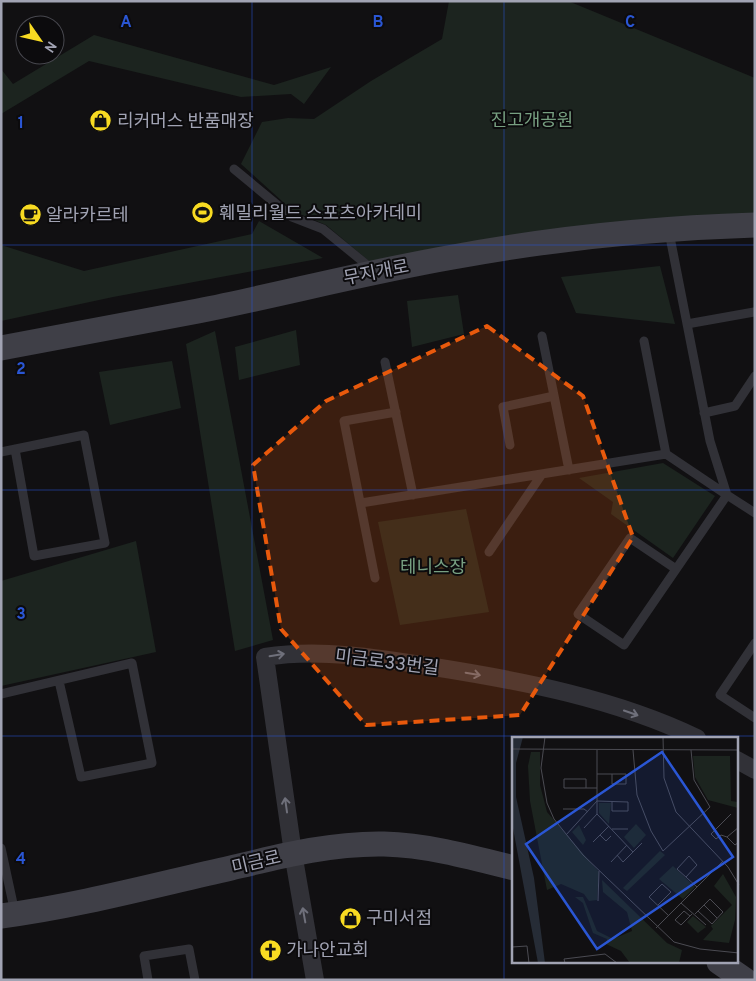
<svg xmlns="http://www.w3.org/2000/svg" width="756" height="981" viewBox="0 0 756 981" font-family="Overpass,'Noto Sans KR',sans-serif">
<rect width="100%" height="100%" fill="#111012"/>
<!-- green -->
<path fill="#1c241f" d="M449,1H568L755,78V216L375,266L326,225L293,211L241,164L262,122L288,118L314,119L371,81L442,39Z
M94,35L274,85L331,67L304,104L291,94L241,97L89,61L1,114V69L13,84Z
M259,221L323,258L113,297L1,321V245L84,271L252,234Z
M660,266L675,324L576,313L561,277Z
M458,295L464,334L412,347L407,301Z
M296,330L300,365L239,380L235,347Z
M215,331L273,640L235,651L186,344Z
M172,361L181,408L110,425L99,372Z
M663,463L715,496L673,558L611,514L613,502L579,478Z
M466,509L489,612L400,625L378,522Z
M136,541L156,652L1,686V581Z"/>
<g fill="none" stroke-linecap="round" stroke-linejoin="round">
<!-- lane -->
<path stroke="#313137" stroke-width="9" d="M234,169L292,217L323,229L372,269
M669,232L710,441L727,495L755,513
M687,324L754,312
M542,336L569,470
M644,341L666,454
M385,362L413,495
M704,413L735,406L755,376
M510,445L503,407L554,396
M1,452L84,435L105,543L34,556L15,449
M361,503L666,454L727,495L624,645L578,614L630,538L676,569
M489,552L542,474
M375,578L344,421L396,412
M755,643L720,695L755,718
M1,694L132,663L152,763L81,777L59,681
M1,848L15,913
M148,980L144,956L189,949L195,980"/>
<!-- street -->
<path stroke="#313137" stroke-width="18" d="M737,760L755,770
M315,980L293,853L265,657C320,648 379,658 434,667C523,681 616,699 697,738"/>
<!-- secondary -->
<path stroke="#3f3f47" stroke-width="25" d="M1,348C67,335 132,324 198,311C283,294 367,272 453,257C550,239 657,228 755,225
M1,916C78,906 155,885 231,868C281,856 332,843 384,844C427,845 471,857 514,868
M719,962L745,980"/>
</g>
<!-- one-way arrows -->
<defs><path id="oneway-shaft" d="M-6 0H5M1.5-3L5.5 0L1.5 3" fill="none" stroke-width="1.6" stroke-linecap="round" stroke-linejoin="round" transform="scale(1.25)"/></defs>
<g stroke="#6f707b">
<use href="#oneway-shaft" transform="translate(277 655) rotate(-9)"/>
<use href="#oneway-shaft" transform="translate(473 674) rotate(10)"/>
<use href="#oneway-shaft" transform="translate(631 713) rotate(19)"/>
<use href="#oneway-shaft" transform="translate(286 805) rotate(-98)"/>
<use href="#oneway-shaft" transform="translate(304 915) rotate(-100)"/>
</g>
<!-- marked area -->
<path fill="#e8590c" fill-opacity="0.2" stroke="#e8590c" stroke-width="4" stroke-dasharray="10 6" stroke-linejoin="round" d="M487,326L583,396L633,537L520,715L366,725L281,629L253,465L326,401Z"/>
<!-- grid -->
<path fill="none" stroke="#2a56d4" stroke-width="1" stroke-opacity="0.55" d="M252,1V980M504,1V980M1,245H755M1,490H755M1,736H755"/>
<!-- icons -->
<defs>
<symbol id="shop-disc" viewBox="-11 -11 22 22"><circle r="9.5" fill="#f8db22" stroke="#0c0b0d"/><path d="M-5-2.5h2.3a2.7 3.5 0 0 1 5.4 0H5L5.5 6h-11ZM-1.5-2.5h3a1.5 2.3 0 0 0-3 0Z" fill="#111"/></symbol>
<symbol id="stadium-disc" viewBox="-11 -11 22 22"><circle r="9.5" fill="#f8db22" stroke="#0c0b0d"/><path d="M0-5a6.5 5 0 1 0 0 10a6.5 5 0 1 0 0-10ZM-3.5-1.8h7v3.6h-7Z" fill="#111"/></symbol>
<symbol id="cafe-disc" viewBox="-11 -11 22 22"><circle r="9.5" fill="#f8db22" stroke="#0c0b0d"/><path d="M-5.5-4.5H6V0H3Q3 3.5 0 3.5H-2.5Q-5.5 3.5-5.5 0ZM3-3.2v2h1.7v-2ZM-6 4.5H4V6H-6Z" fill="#111"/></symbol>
<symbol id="church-disc" viewBox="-11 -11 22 22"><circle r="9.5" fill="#f8db22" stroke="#0c0b0d"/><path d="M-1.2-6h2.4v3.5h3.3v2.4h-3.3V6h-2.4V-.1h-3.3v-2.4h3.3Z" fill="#111"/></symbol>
</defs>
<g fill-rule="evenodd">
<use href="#shop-disc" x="88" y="108" width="25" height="25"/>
<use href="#stadium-disc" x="190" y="200" width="25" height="25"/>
<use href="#cafe-disc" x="18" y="202" width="25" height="25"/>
<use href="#shop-disc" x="338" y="906" width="25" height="25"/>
<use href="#church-disc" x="258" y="938" width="25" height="25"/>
</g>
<g text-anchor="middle" stroke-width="4" stroke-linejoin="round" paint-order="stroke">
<!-- park labels -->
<g font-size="18" fill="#779f81" stroke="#0c0b0d">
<text x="532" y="126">진고개공원</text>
<text x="433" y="573">테니스장</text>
</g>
<!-- poi labels -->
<g font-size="18" fill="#a1a3b3" stroke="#0c0b0d" text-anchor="start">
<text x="117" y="127">리커머스 반품매장</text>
<text x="219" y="219">훼밀리월드 스포츠아카데미</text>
<text x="46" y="221">알라카르테</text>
<text x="366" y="924">구미서점</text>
<text x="286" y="956">가나안교회</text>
</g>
<!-- street labels -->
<g font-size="18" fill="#a1a3b3" stroke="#0c0b0d">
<text transform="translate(376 272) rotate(-11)" y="6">무지개로</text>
<text transform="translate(387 662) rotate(7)" y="6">미금로33번길</text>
<text transform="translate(256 862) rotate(-13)" y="6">미금로</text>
</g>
</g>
<!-- overview -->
<g transform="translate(512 737)">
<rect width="226" height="226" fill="#111012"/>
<path d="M19,15H28V48L35,75L87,135L85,163L77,164L72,157L49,147L35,153L18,64L16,29ZM181,19H218L219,64L226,65V71L196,63L183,40ZM87,66H99L97,87L87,76ZM124,87L134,98L122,111L112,100ZM67,88L74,103L71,108L60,95ZM148,114L153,118L115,154L111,151ZM161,129L183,150L171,162L147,142ZM211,137L224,160L223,183L217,206L191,203L201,192L199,189L220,168L202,149ZM90,143L155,206L170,213L167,226H118L109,214L94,207L95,202L81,196L71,166L63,160H71L85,194L101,202L120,194L115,175L91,155ZM181,179L194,190L186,196L175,185Z" fill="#1c241f"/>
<path d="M1,0H11L4,26V60L22,141L33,226H26L0,86Z" fill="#262c36"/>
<path fill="none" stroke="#4b4b52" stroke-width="1" d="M33,0L29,31L35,66L42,82L71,118L162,205L188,212L227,216M151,0L152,41L164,75L216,130L227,148M0,12L227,13M121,13L125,58L139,94L151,114L198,70L182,43L179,13M85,37H114V47H100V37M74,51V42H52V51H85M100,65V74H116V65L85,64V77L121,115M51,72H72L76,75M219,77L199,97L204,102L209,98L215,100L227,90M72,91L85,77M100,92H116M54,98L85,64V13M88,98L94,104L99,99M215,100L223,108L227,105M81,105L97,89M105,118L111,125L130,106M99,125L115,108M174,140L185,128L177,119L165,132L185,150M86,164L87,134M169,166L194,188M146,168L159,155L150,147L137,160L157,179M192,168L205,181M183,177L198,162L211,175L200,187L186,174M178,179L172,174L163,183L169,188L180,177M144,191L211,124M0,210L15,209L17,226M53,226L52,222L93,217L105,226"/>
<path fill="#2a56d4" fill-opacity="0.15" stroke="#2a56d4" stroke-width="2.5" d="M150,15L221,120L85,212L14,107Z"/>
<rect width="226" height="226" fill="none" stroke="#a1a3b3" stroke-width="2.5"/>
</g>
<g font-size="16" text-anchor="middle" font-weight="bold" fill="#2a56d4" stroke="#0c0b0d" stroke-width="4" stroke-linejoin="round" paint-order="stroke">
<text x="126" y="27">A</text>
<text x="378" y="27">B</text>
<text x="630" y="27">C</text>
<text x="21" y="128">1</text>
<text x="21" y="374">2</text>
<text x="21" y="619">3</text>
<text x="21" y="864">4</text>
</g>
<!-- border -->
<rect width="756" height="981" fill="none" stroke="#a1a3b3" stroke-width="5"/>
<!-- north arrow -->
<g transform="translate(40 40) rotate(124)"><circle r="24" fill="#0c0b0d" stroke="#48484f"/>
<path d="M0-4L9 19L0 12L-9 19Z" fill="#f8db22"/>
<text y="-8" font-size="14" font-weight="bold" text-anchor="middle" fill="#a1a3b3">N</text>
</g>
</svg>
